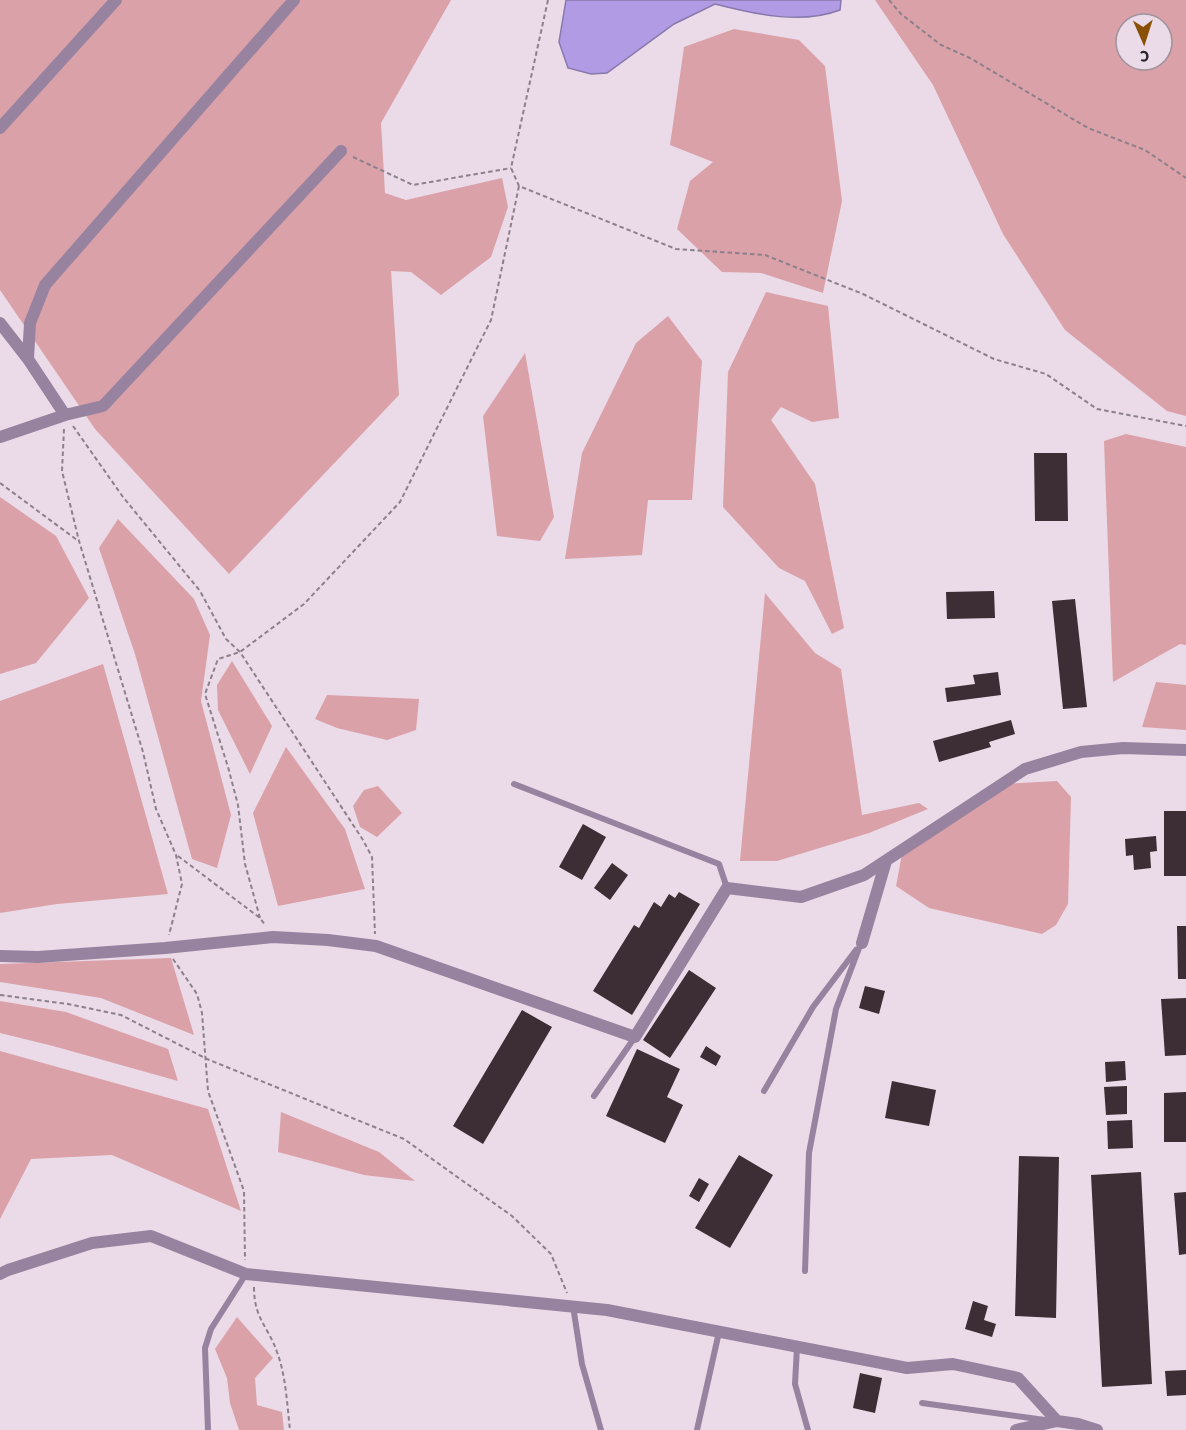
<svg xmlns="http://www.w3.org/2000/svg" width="1186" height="1430" viewBox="0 0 1186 1430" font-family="'Source Sans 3',sans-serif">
<rect width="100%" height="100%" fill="#ebdae7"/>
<!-- green -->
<path fill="#daa1a9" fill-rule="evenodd" d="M0,0H451L381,123L385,193L406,200L502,178L508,207L491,257L441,295L411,272L391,271L399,395L229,574L95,429L0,290Z
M875,0H1186V416L1167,411L1065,330L1003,234L933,85ZM1126,24H1162V60H1126Z
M734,29L799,40L825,66L842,201L823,293L761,273L722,272L677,229L690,181L713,162L670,145L684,47Z
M766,292L828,306L839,418L812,422L781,407L771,420L815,484L844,628L832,634L805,581L779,568L723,507L728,372Z
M668,316L702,361L692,500H648L642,555L565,559L582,453L636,343Z
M525,353L554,517L540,541L497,536L483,416Z
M1126,434L1186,447V645L1180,644L1113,682L1104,441Z
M0,497L56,536L89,598L36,663L0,674Z
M118,519L194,599L210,635L201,701L231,815L217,868L192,859L135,654L99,548Z
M765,593L815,653L841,669L862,815L919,803L928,809L869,833L777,861H740Z
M232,661L272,726L250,774L218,710L217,685Z
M103,664L168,894L57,904L0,913V701Z
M1156,682L1186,685V730L1142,727Z
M327,695L419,699L416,730L387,740L337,728L315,719Z
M286,747L345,829L365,889L278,906L253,813Z
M1057,781L1071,797L1068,904L1056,925L1042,934L929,908L896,886L902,854L1004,784Z
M378,786L402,813L377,837L360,827L353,806L364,790Z
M171,958L194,1035L101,998L0,982V964Z
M0,1001L66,1012L168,1049L178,1081L53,1046L0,1033Z
M0,1051L208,1109L241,1211L112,1155L31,1159L0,1219Z
M281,1112L379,1152L415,1181L364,1175L278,1152Z
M237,1317L273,1358L255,1378L257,1405L282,1412L284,1430H239L230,1403L227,1378L215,1349Z"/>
<!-- water -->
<path fill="#b09be4" stroke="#8878ac" stroke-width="1.5" d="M566,0H841L840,10C801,25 754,14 715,4L674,24L607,73L591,74L568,68L559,42Z"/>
<!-- building -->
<path fill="#3d2e35" d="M1034,453H1067L1068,521H1035Z
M994,591L995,618L947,619L946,592Z
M1075,599L1087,707L1063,709L1052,601Z
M998,672L1001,695L947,702L945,688L975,684L973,675Z
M1011,720L1015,734L989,742L991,747L939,762L933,741Z
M1164,811H1186V876H1164Z
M583,824L606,837L582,880L559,867Z
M1156,836L1157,851L1150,852L1151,868L1134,870L1133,855L1126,856L1125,839Z
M612,863L628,875L610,900L594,888Z
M679,892L700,904L632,1015L593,991L634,925L639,928L654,902L661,907L669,894L675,898Z
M1177,926H1186V979H1178Z
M689,970L716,988L670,1058L643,1040Z
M865,986L885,991L879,1014L859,1008Z
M1186,998V1055L1165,1056L1161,999Z
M522,1010L552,1027L483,1144L453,1126Z
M706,1046L721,1056L716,1066L700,1057Z
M637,1049L680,1069L667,1097L683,1105L665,1143L606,1116Z
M1125,1061L1126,1080L1106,1082L1105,1062Z
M892,1081L936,1090L929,1126L885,1118Z
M1127,1086V1114L1106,1115L1104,1087Z
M1186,1092V1142H1164V1093Z
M1132,1120L1133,1148L1108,1149L1107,1121Z
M739,1155L773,1175L730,1248L695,1228Z
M1019,1156L1059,1157L1056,1318L1015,1316Z
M1141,1172L1152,1384L1102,1387L1091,1175Z
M699,1178L709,1184L699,1202L689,1196Z
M1186,1192V1254L1179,1255L1174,1193Z
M973,1301L988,1306L984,1320L996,1324L992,1337L965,1329Z
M1186,1370V1395L1167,1396L1165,1371Z
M860,1373L882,1378L875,1413L853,1408Z"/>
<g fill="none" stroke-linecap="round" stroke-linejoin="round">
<!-- path -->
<path stroke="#8c818a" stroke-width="2" stroke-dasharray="4.5 3" stroke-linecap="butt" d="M548,0L511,168L519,186L676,249L765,255L863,294L994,359L1046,374L1097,409L1186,426
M889,0L901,14L941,45L970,58L1088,128L1145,150L1186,178
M353,157L413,185L511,168
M73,426L123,497L200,591L226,639L240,652L363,840L372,857L375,934
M64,429L62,471L79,541L143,752L156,809L176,855L182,884L169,935
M0,483L77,540
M178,856L260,918L265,925
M260,918L245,864L238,805L228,767L205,694L218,659L240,652L304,604L400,502L491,320L519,186
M173,959L197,994L202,1013L208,1091L244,1191L245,1260
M0,995L68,1004L121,1015L207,1059L404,1139L512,1216L551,1254L567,1293
M254,1287C254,1319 268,1326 277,1352C286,1376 287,1404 290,1430"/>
<!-- lane -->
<path stroke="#9783a0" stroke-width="6" d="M514,784L719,864L727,888
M764,1091L813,1007L856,950
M594,1096L635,1037
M805,1271L809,1153L836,1009L861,943
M573,1306L582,1364L601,1430
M797,1347L795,1384L808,1430
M922,1403L1045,1420
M208,1430L205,1348L211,1329L246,1274
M697,1430L719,1332"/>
<!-- street -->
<path stroke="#9783a0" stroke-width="12" d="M0,128L116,0
M0,323L28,359L65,415
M28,359L30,323L45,285L294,0
M0,437L65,415L103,406L341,151
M862,943L886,861
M0,956L38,957L165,948L273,937L328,940L376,946L635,1037L727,888L801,897L864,875L1025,769L1081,752L1123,748L1186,750
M0,1274L8,1270L92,1243L151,1236L246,1274L607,1310L907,1368L953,1364L1018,1378L1057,1421L1078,1424L1097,1430
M1016,1430L1057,1421"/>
</g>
<!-- north arrow -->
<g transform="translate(1144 42) rotate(177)"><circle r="28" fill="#ebdae7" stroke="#9e929b" stroke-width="1.5"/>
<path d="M0-4.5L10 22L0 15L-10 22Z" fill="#894f05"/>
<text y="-9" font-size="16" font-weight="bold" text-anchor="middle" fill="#2b252a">С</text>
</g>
</svg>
